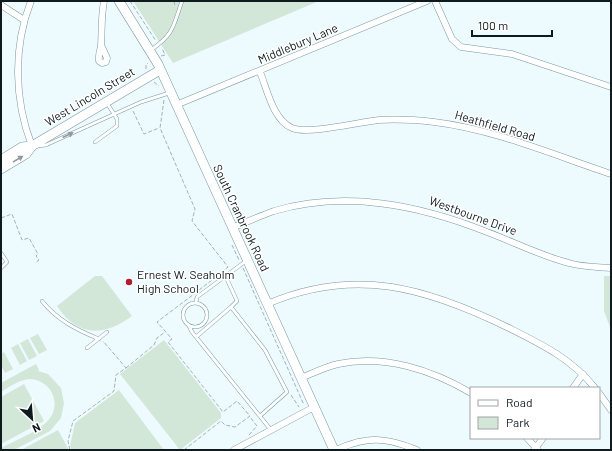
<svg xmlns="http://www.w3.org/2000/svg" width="612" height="451" viewBox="0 0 612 451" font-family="Barlow,sans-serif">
<rect width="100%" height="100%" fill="#edfafe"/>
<!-- green -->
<path fill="#d3e7d8" d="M133,1H319L173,63Z
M95,276H102L132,316C104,337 77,337 57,306Z
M604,276H611V330L604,311Z
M38,334L47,350L39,354L30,338Z
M28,339L37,356L29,360L20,343Z
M164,340L221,413V418L180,450L120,374Z
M18,344L27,361L20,365L11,348Z
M4,352L13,369L5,373L1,365V354Z
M36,364L39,370L38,371L48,374L61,388L64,403L61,418L50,431L14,450H1V448C14,441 42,430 50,418C62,401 49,379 29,379C19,380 9,387 1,392V383Z
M24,384L44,421L1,444V397Z
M119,390L164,450H72L70,446L75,423Z
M58,430L69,450H21Z"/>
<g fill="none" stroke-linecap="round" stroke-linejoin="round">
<defs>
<path id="lane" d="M151,50C174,34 173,27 182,1
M95,142L117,126V119L107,103
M37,146L46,145L141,102L169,93
M1,253L7,262L1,268
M225,275L237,301L231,307L265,350L287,392L260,416
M42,301C57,320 77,330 99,339
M196,302L197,297L246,261
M183 315a12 12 0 1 1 24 0a12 12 0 1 1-24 0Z
M189,326L192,332L271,430
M196,337L231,307
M87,348L107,332"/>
<path id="street" d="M31,1C13,47 14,100 32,146
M435,1L452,39L461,47L512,54L611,87
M1,5L24,20
M101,45L107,58L106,62L102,63L99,61C98,56 100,51 101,46C102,30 101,18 104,1
M260,72C267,89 273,120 292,128C308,135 359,122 379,120C397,119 416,120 434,122C493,129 554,155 611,174
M176,105L427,1
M232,228C246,222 260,216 274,211C346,190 419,205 487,232C514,242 541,256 569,263C582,267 597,267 611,268
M267,304C355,266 427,288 509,328C541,344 572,359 595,388
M301,378C313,373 325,367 338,364C384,354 432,370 471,393
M573,388L583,374
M599,393L611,410
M527,438L538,450
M234,450L314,407
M336,450C367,436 386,437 417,450
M534,450L543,438"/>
<path id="secondary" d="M119,1L158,64L334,450
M1,160L22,147L32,146L160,70
M1,169L26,154L32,146"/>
</defs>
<!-- lane casing -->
<use href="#lane" stroke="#7a99a2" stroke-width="4"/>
<!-- street casing -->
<use href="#street" stroke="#7a99a2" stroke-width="7"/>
<!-- secondary casing -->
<use href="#secondary" stroke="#7a99a2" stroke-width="10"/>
<!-- path -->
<path stroke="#a5b2b5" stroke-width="1" stroke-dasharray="4 2" stroke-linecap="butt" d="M130,1L156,41
M174,1L175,6
M161,56L165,55L162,48
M146,69V65L148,63
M154,82L159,86
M164,100L160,128L195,209L192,221L228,267L223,271
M133,111L144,134L159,128
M1,218L12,214L22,240L29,238L38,254L36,256L39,260L35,263
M232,245L239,260
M243,268L304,405
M199,290L221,273
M126,368L154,345L157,338L165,332
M291,395L299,407
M249,435L257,426L250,417
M70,450L68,441L73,421L114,391L116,375L126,368L103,341
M184,450L221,421L225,425L235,427L250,416L237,401L223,412L168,342L172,339L157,322L194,294"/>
<!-- lane -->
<use href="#lane" stroke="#fff" stroke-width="3"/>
<!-- street -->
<use href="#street" stroke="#fff" stroke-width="6"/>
<!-- secondary -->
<use href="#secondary" stroke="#fff" stroke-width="9"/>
</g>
<!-- one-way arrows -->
<defs><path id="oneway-solid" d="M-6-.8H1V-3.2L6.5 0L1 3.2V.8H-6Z"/></defs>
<g fill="#939899">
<use href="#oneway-solid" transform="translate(68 135) rotate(-25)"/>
<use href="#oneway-solid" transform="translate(18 159) rotate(-31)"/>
</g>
<!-- markers -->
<circle fill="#b01c30" stroke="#fff" stroke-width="1.5" cx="129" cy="282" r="4"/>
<g text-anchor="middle" stroke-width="3" stroke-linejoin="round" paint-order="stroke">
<!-- street labels -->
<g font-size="12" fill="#0e1a1d" stroke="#fff">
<text transform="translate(298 44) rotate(-23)" y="4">Middlebury Lane</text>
<text transform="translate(90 97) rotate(-31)" y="4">West Lincoln Street</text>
<text transform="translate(495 126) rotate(16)" y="4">Heathfield Road</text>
<text transform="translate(473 216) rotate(20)" y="4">Westbourne Drive</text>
<text transform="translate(241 218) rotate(65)" y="4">South Cranbrook Road</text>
</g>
<!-- poi labels -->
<g font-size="12" fill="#0e1a1d" stroke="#fff" text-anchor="start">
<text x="137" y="279">Ernest W. Seaholm<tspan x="137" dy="14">High School</tspan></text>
</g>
</g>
<!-- border -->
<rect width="612" height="451" fill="none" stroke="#0e1a1d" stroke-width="4"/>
<!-- legend -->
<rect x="470" y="387" width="130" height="52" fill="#ffffff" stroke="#9fa3a5"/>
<rect x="478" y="400" width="20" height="6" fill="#ffffff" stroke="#9fa3a5"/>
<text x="506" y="407" font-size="12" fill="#0e1a1d">Road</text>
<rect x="478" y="417" width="20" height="12" fill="#d3e7d8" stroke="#9fa3a5"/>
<text x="506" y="427" font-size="12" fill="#0e1a1d">Park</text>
<!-- north arrow -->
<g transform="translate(32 419) rotate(154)" stroke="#ffffff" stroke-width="3" paint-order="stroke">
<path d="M0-3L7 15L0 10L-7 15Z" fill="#0e1a1d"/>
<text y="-6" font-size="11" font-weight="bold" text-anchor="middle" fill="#0e1a1d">N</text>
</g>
<!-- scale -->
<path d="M472 30v6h80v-6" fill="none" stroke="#0e1a1d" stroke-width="2"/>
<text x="478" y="30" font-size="12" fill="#0e1a1d" stroke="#ffffff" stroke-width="3" paint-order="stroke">100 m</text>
</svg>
